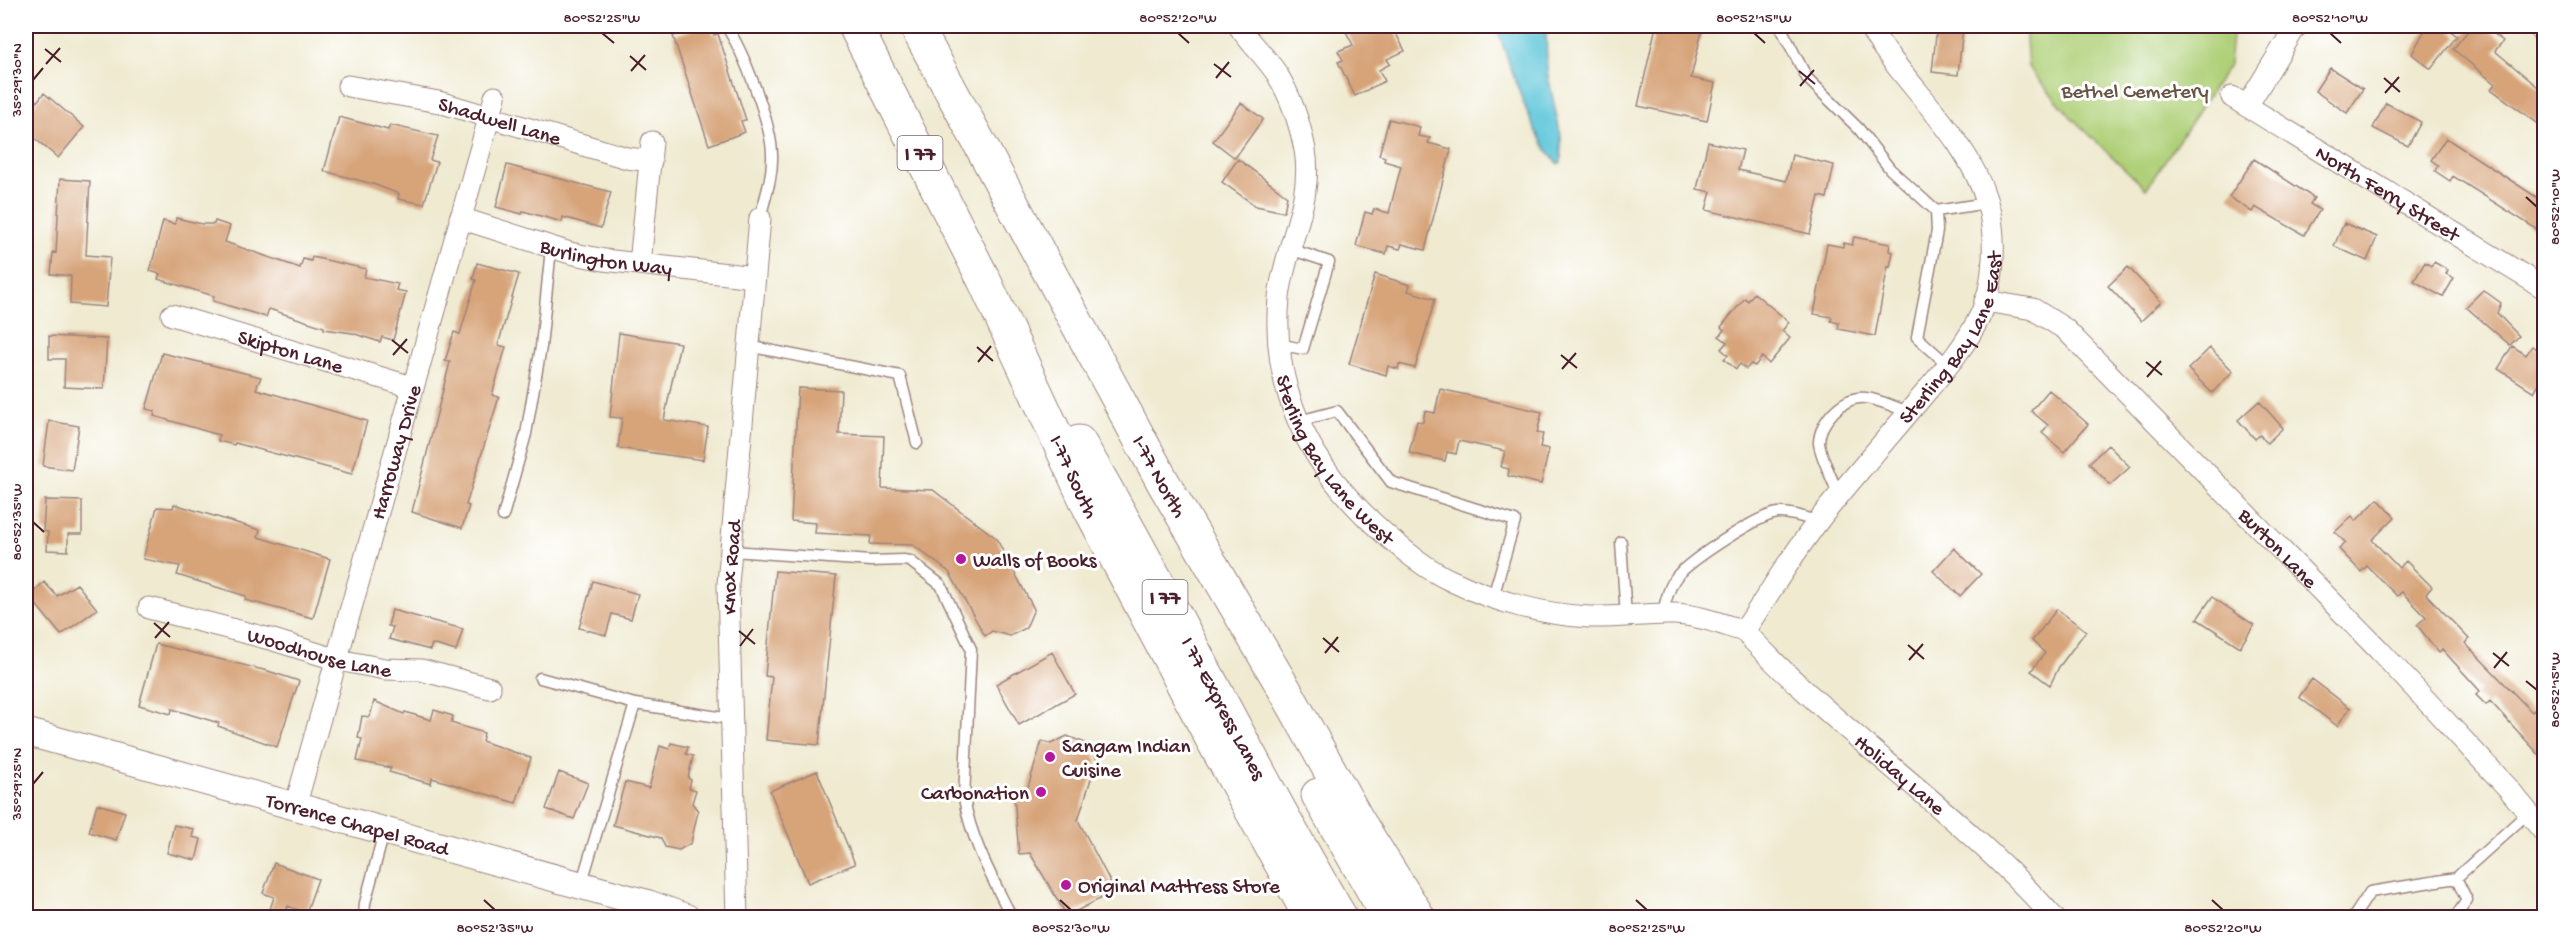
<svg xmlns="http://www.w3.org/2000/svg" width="2570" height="943" viewBox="0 0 2570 943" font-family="'Gochi Hand',sans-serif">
<rect width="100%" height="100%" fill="#fff"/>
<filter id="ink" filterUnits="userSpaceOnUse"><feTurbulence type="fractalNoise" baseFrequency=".0167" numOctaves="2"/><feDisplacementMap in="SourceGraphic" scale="12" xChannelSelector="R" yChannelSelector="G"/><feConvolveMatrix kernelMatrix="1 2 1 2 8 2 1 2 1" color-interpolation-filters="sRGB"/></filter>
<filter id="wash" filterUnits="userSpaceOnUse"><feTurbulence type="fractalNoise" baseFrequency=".008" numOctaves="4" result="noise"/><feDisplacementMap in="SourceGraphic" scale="24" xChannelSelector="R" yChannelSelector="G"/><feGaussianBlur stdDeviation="1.35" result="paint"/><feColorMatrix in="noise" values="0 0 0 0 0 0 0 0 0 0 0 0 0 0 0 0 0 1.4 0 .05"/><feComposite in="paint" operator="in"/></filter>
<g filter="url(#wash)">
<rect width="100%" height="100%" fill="#efead0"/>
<!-- green -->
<path fill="#afd078" stroke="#7c7852" stroke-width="1.5" d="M2025,26H2233L2229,65L2146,189L2072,118L2028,67Z"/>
<!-- water -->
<path fill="#5dc6d9" stroke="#547282" stroke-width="1.5" d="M1496,26H1546L1547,71L1561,137V162L1558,164C1529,133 1511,66 1496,26Z"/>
<g id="blocks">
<!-- building -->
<path fill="#d7a47a" d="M703,26H710L714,35L718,34L746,120L741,121L745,132L709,145L673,36Z
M1343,26H1392L1405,51L1387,59L1390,64L1379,70L1385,81L1355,96L1338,62L1343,60L1338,51L1353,45Z
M1656,26H1703L1691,78L1715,83L1707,121L1638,106Z
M1937,26L1963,27L1958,75L1932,72Z
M2427,26H2444L2457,36L2431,69L2412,54Z
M2472,26H2484L2503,41L2495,51L2544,92V128L2491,89L2495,84L2453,49Z
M2330,68L2363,89L2347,113L2315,91Z
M44,93L84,127L58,158L26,131V115Z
M1241,103L1263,119L1235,158L1213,141Z
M2386,103L2421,122L2408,146L2373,128Z
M339,117L388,130L390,125L438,136L430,160L437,162L424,204L398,199L399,194L373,184L324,171Z
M1389,119L1420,127L1418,136L1430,138L1428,143L1451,149L1425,250L1402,244L1400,249L1388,246L1386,254L1356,246L1365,212L1372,214L1374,209L1389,213L1401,166L1384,161L1385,157L1379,155Z
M2446,138L2544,202V234L2453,176L2450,181L2435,171L2438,165L2431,160Z
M1708,142L1743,150L1738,170L1786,181L1792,155L1834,165L1827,198L1819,196L1810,234L1706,210L1711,192L1697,189Z
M1238,159L1287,196L1284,212L1256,206L1222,182Z
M2254,159L2314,198L2310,204L2320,210L2304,235L2255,207L2252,212L2229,197Z
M507,165L611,192L601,228L563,217L562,222L523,211L522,214L496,207Z
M60,179L90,181L86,255L110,257L106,307L70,304L71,276L51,274L53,252L56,253Z
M176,218L202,224H214L215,221L230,226L225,242L300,268L303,259L311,261L312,257L366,269L364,277L398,284L396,290L406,292L393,340L382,337L380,342L352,333L324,329V327L269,309L266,317L213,301L214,296L158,279L160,274L150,271L163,221L175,224Z
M2344,223L2377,237L2367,261L2334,246Z
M1854,237L1890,244L1889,251L1893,252L1890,267L1888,266L1875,336L1838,329L1839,323L1831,321L1832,317L1814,314L1827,244L1843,247L1844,243L1852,245Z
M2425,262L2431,266L2434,262L2448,270L2446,274L2454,278L2443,297L2414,281Z
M477,263L519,274L498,345L506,347L492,395L499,397L466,505L469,506L462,528L412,512L450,362L445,361L454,332L460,334L476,280L473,279Z
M2128,267L2161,302L2141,321L2108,286Z
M1375,274L1410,285L1408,291L1435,299L1415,368L1399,364L1398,369L1388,366L1386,375L1349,364Z
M2483,290L2501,303L2497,313L2519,336L2510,345L2466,307Z
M1754,293L1789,322L1782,331L1790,338L1769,364L1762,357L1755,366L1751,364L1746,369L1740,364L1736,369L1724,359L1728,355L1721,349L1727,342L1719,336L1724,330L1721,327L1745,298L1748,301Z
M619,333L680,343L664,420L708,427L703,460L618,448L622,418L610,417Z
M49,336L107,339L104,389L64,387L65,359H49Z
M2512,346L2526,355L2532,346L2544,354V375L2534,392L2498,369Z
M2210,348L2233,371L2212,393L2188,369Z
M162,353L261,377L256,389L367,421L352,474L235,443L234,445L218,441L219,435L154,416L155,411L146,409Z
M798,388L841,390L839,434L884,436L882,488L933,490L996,538L1034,609L1026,628L1010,636L992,631L985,636L949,572L913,545L870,544L871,536L815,533L816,523L791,521Z
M1440,389L1542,412L1537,433L1543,434L1540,447L1549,449L1541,484L1508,476L1509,469L1501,467L1505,451L1459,441L1456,454L1447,452L1445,461L1409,453L1417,421L1423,422L1425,411L1435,413Z
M2049,390L2088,424L2064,452L2042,433L2048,425L2031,411Z
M2259,401L2283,428L2267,443L2260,435L2255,439L2238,420Z
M49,421L79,426L72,470L43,466Z
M2108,445L2130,467L2110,485L2089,463Z
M2378,499L2395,517L2372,540L2399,568L2406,561L2432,587L2426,594L2469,639L2465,643L2532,712L2534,710L2544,720V760L2490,701L2486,705L2476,695L2480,691L2442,649L2439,653L2417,625L2426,617L2402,592L2397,596L2367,566L2361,572L2339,549L2346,543L2335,532L2352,516L2356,521Z
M45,500L82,501V534H68V551L47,550L48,532L43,531Z
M174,504L260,530L258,537L330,559L313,618L245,600L246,596L177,575L180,566L143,559L157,507L173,508Z
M1954,548L1981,574L1960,596L1933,571Z
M775,571L836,576L819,745L766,740L772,677L765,676Z
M593,581L638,594L631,619L612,614L606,635L579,628Z
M44,582L57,596L77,584L97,609L61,635L29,596Z
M2212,597L2254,625L2240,647L2197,619Z
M2057,609L2086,631L2059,667L2050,685L2031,671L2045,653L2032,641Z
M392,610L463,629L456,651L432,644L430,650L389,639L393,627L388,626Z
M156,644L268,671L299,681L277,747L218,726L219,723L172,709L171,714L139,705Z
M1052,652L1075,694L1019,725L996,684Z
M2312,679L2350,708L2337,726L2299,697Z
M374,701L404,714L405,712L431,720L434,710L453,716L451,723L484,733L482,741L531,758L516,803L432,778L431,784L389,772L391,768L357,761L362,739L358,738L362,716L370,717Z
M1067,736L1088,744L1097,760L1078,820L1115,891L1067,916L1030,853L1019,854L1014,796L1025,797L1042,741L1051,744Z
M671,743L688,747L686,754L693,756L688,778L691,780L689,788L696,790L692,803L698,811L691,843L679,850L665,847L661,838L613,825L625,782L649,788L660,746L669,749Z
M817,771L855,864L808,883L770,791Z
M559,772L588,783L574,819L546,809Z
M97,804L125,812L116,840L89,832Z
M174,825L194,829L192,837L201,839L196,860L167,853Z
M274,863L318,879L306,913L288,906L284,918H267L274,897L263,893Z"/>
</g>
</g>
<g filter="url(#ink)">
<use href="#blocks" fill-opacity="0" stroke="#9c847e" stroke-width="1.5"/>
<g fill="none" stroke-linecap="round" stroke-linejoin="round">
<defs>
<path id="service" d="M726,26C743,50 772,125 772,155C773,176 765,198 760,218
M1780,26L1807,78L1859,129L1890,169L1936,211L1937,231L1917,337L1948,365
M1936,211L1987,203
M1278,344L1303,349L1329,262L1290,249
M748,346L900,376L917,443
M1299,421L1337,411L1391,482L1515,521L1493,597
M1839,496C1834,482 1820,456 1819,443C1819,422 1843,396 1865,398C1879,399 1896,408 1909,412
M503,516L526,434L541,347L551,248
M1621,542L1626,617
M732,551L871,561L903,560L910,561L941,585L971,649L964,798C971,841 993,879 1012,918
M1662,615C1666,602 1668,587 1677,576C1691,560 1758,515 1778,513C1791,512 1806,518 1818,522
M540,678L635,704L731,719
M581,885L635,704
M364,918L365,903L384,832
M2353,918L2370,892L2456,878L2529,812
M2455,918L2467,900L2456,878"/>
<g id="minor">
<path id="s1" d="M1239,26C1250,43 1266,57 1277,74C1291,97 1300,124 1305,150C1314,202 1284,247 1279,298C1270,395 1315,473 1386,535C1406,552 1427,570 1452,581C1494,601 1543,615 1589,617C1618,618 1646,613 1675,614C1698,615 1721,624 1744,631"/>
<path d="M2538,26L2544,34"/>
<path id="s2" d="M348,86L439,102L627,158L651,161"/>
<path id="s3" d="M2232,97L2544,288"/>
<path d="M2247,106L2296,26"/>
<path id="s4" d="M460,218L570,253L604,260L754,277"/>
<path d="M640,264L652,142"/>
<path id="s5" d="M1985,301L2033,309L2065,329L2379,650L2508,788L2544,832"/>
<path id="s6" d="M172,315L412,387"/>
<path id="s7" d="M149,608L270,639L338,660L385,669L421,670L490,688"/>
<path id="s8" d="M1744,631C1771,591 1796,548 1826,511C1857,473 1889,436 1920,399C1942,373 1966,346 1981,314C1995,284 1997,234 1987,202C1966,133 1904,86 1869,26"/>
<path id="s9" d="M1744,631C1840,734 1960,812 2054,918"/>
<path id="s10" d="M295,807L495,97"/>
<path id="s11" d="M737,918L728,584L760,218"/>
</g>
<g id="tertiary">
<path id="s12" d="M26,732L649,904L687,918"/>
</g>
<g id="motorway">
<path id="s13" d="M855,26L984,280L1089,507L1212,739L1311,918"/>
<path id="s14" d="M916,26L1163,482L1289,697L1358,821L1419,918"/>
<path id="s15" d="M1079,442C1171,598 1248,762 1341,918"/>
<path d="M1318,795L1389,918"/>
</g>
</defs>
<!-- service casing -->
<use href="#service" stroke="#9c847e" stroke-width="13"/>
<!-- minor casing -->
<use href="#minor" stroke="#9c847e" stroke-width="23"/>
<!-- tertiary casing -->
<use href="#tertiary" stroke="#9c847e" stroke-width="29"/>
<!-- motorway casing -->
<use href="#motorway" stroke="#9c847e" stroke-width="35"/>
<!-- service -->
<use href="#service" stroke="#fff" stroke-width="10"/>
<!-- minor -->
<use href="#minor" stroke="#fff" stroke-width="21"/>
<!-- tertiary -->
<use href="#tertiary" stroke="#fff" stroke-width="27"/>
<!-- motorway -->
<use href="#motorway" stroke="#fff" stroke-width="33"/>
</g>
</g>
<!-- ticks -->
<path fill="none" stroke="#4a1f2b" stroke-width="2" d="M602,33L614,43M1178,33L1189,43M1754,33L1765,43M2330,33L2341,43M45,49L61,62M630,56L646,70M46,64L60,48M1214,64L1231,77M631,71L645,55M1799,71L1815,84M1216,78L1229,62M2384,78L2400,92M33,80L43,68M1800,86L1814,70M2385,93L2399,77M2526,197L2537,207M392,340L408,353M977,347L993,361M393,355L407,339M1561,355L1577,368M978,362L991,346M2146,362L2162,375M1562,369L1576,353M2147,377L2161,361M33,522L44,532M154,623L170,637M739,631L755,644M155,638L169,622M1323,638L1339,652M1908,645L1924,659M740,646L753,629M1325,653L1338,637M2493,653L2509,666M1909,660L1923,644M2494,668L2507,652M2526,681L2537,690M33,784L43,772M484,900L495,910M1060,900L1071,910M1636,900L1647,910M2212,900L2223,910"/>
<!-- markers -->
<g fill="#b5179e" stroke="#fff" stroke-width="2">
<circle cx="961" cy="559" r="6"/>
<circle cx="1050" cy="757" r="6"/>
<circle cx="1041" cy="792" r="6"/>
<circle cx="1066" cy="885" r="6"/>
</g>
<g text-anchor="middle" stroke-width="6" stroke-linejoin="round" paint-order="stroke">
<!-- shield labels -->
<g fill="#fff" stroke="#80626b" stroke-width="1.5">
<rect x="897.5" y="136" width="45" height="34" rx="4.5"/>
<rect x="1142.5" y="580" width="45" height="34" rx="4.5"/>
</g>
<g font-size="20" font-weight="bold" fill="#4a1f2b">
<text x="920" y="160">I 77</text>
<text x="1165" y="604">I 77</text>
</g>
<!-- park labels -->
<g font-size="21" fill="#685442" stroke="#fff">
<text x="2135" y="97">Bethel Cemetery</text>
</g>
<!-- street labels -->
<g font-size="21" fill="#4a1f2b" stroke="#fff">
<text dy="7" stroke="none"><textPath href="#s2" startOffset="156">Shadwell Lane</textPath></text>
<text dy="7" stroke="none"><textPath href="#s3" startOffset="183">North Ferry Street</textPath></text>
<text dy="7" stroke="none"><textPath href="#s4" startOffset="152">Burlington Way</textPath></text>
<text dy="7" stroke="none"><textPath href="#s8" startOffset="362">Sterling Bay Lane East</textPath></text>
<text dy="7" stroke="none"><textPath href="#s6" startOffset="124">Skipton Lane</textPath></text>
<text dy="7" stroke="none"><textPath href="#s10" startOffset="369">Harroway Drive</textPath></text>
<text dy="7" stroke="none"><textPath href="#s1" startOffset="472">Sterling Bay Lane West</textPath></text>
<text dy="7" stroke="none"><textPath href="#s13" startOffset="501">I-77 South</textPath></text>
<text dy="7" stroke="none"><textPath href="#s14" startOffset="512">I-77 North</textPath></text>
<text dy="7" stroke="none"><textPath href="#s5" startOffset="392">Burton Lane</textPath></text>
<text dy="7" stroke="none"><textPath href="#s11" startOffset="351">Knox Road</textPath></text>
<text dy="7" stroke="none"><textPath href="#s7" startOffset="176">Woodhouse Lane</textPath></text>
<text dy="7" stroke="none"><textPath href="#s15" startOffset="303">I 77 Express Lanes</textPath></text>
<text dy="7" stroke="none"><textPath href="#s9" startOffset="212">Holiday Lane</textPath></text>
<text dy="7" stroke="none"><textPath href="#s12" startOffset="344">Torrence Chapel Road</textPath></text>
</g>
<!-- poi labels -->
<g font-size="21" fill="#4a1f2b" stroke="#fff" text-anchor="start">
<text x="973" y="566">Walls of Books</text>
<text x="1062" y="752">Sangam Indian<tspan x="1062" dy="24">Cuisine</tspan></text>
<text x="1029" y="799" text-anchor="end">Carbonation</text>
<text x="1078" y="892">Original Mattress Store</text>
</g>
</g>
<!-- margin -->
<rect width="2570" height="943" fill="none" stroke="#fff" stroke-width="66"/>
<rect x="33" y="33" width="2504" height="877" fill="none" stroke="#4a1f2b" stroke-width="2"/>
<g font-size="15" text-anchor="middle" fill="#4a1f2b">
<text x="602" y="22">80°52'25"W</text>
<text x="1178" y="22">80°52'20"W</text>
<text x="1754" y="22">80°52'15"W</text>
<text x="2330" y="22">80°52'10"W</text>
<text transform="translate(16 80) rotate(-90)" y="5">35°29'30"N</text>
<text transform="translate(2554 207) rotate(-90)" y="5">80°52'10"W</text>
<text transform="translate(16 522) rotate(-90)" y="5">80°52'35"W</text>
<text transform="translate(2554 690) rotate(-90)" y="5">80°52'15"W</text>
<text transform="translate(16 784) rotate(-90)" y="5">35°29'25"N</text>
<text x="495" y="932">80°52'35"W</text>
<text x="1071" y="932">80°52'30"W</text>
<text x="1647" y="932">80°52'25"W</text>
<text x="2223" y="932">80°52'20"W</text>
</g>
</svg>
